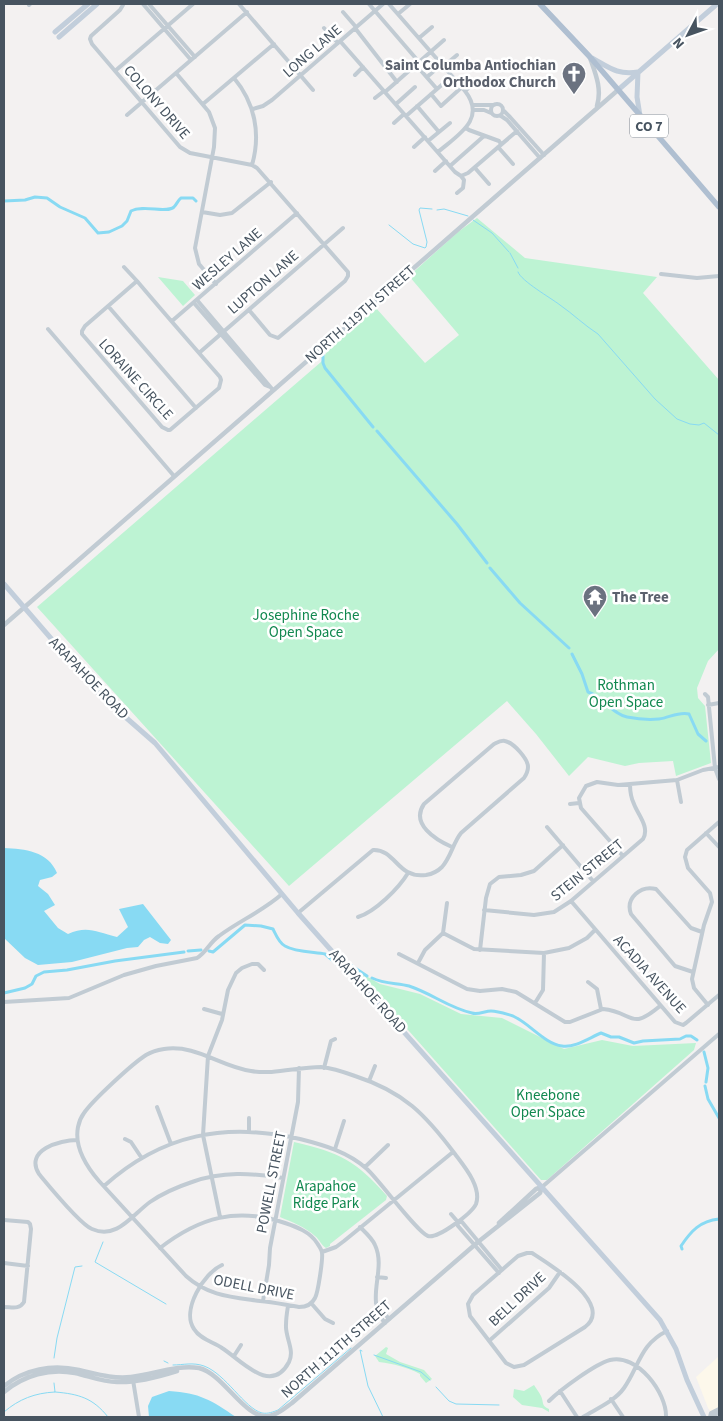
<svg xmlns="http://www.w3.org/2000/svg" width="723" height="1421" viewBox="0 0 723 1421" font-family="'Source Sans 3',sans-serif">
<rect width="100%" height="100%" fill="#f3f1f1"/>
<!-- commercial -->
<path fill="#fdf8eb" d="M719,1356V1417H715L708,1408L696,1377Z"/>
<!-- green -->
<path fill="#bdf3d3" d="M477,218L525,258L657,277L643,293L719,380V649L708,661L697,688L698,698L705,706L711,763L676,776L673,761L639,763L625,766L588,757L569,776L536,734L507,701L289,886L37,607L321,362L328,350L376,308L425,363L459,335L409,276L458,232Z
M158,277L183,281L195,295L183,306Z
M354,969L380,984L420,994L461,1014L502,1018L564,1049L602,1040L633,1046L696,1043L694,1050L547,1180H541Z
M294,1142C341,1153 355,1160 387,1196L386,1200L330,1244V1246L326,1248C321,1245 320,1240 315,1236C305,1227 292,1222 280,1217Z
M386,1347L388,1348L386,1354L400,1362L424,1370L432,1379L426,1383L420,1376V1374C407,1367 394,1364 379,1362L375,1356Z
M534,1385C536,1388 539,1392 541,1396C544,1402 541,1406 549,1409V1412L542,1408L522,1405L513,1397L514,1389L524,1391Z"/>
<!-- water -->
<path fill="#88daf3" d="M4,848C25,849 48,851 57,873L52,877L40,880L38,886L48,894L55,905L44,911L58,928L68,934C87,925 97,932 117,937L128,927L119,909L143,904L171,940L168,944L160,943L150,937L144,940L138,947L127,948L72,962L38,965L25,958L4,938Z
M169,1391C200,1393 211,1400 236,1417H149L148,1406L152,1397Z"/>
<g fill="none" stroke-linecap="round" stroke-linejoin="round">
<!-- stream -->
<path stroke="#88daf3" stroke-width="1" d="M437,210L444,209L468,216
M473,220L492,233L509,252
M389,225L413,244L425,248L426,247L427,242L419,210L420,208L432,209
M510,253L518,268
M518,272C521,281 551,298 560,305C573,314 584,325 598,334L655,399L677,419L690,424L699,425L704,423L719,435
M103,1242L95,1262L166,1304
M362,1351L360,1350L368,1386L383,1417
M374,1355L421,1372L430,1380
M54,1358L57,1338L75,1267L82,1266
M164,1361L168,1363
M173,1365C183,1365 193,1362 204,1366C226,1374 244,1408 262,1413C268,1414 273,1412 278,1410L351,1348
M436,1387L449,1401L456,1404L499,1405
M55,1392C79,1394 93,1398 108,1417
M4,1412C19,1399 35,1393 55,1392L54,1383"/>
<!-- canal -->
<path stroke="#88daf3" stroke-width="3" d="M4,201L25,200L35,197L47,198L60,207L85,218L98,233L109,232L122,226L127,221L131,211C144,204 166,214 174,207C177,204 178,200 181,198H193L196,201
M323,349V363L325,368L373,427
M377,431L457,524L487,563
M490,568L520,603L569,648
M572,654L582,674L588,692C604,697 612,714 627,717C637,719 649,720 659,719C669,718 679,711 689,714L698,734L706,741
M188,951L201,950
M209,951L213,952L245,925L261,926L273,929C276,935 279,943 285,946C295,952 314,952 325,954L343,969L346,968
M349,964L367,976
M372,978C384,984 397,983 409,986C431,993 449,1008 472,1013C478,1015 485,1011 491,1011C498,1011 506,1014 513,1016C529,1023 545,1044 562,1046C575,1048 589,1038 601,1033L611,1037H619L634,1043L643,1041L680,1039L686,1036H691L697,1040
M4,993L25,988L32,984L36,976L44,972L67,970L115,961L184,952
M704,1052L708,1068L706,1082
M705,1086L708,1099L719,1118
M682,1249L681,1246C691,1231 700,1221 719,1219"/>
<!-- minor -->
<path stroke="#c1cbd3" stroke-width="4" d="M143,4L191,60
M149,4L195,57
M239,4L313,90
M369,4L419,62
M389,4L465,91C487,119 458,135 438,152
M29,5L30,4
M123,5L120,10L91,36L90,39L92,44L180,147L190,153L252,165L257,168L348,272V276L345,281L278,338L270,335L249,310
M343,12L356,27
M398,14L410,4
M324,28L338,43
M355,28L397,82
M419,38L432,27
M340,41L455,172L461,176
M416,65L437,89
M444,66L457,55
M115,71L193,4
M176,73L209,112L215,128L214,147L195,248L199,264L216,284
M355,75L363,67
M427,77L442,64
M234,78C255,103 261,134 252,165
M465,91L478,80
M385,92L444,40
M431,94L441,106L462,87
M375,98L384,91
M491 110a6 6 0 1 1 12 0a6 6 0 1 1-12 0Z
M203,104L274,44
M396,104L415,87
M473,105H494
M417,106L439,132
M253,109L263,106L272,100L383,4
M474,110H484L491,113
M504,111L510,117L544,155
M127,115L247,12
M406,116L452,76
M501,116L507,120L540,158
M394,123L404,114
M466,128L469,130L499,141L501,144
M428,141L450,123
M414,147L425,137
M498,147L513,164
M450,166L484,136
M475,168L489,184
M435,171L446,161
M461,176L468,173L517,131
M457,193L463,188L464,180L461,176
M202,212L220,215L232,213L271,182
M124,267L137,281C164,313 192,345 220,377L221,380L219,388L170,430H168L162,427L82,334V331L85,326L137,281
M661,274L697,278L719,276
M197,300L273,390
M194,303L265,385L270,387
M108,306L196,408
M172,321L297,213
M48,329L174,476
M199,353L343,228
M705,694L708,697L715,768L719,779
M708,705L719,703
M677,780L681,802
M570,804L579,803
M547,827L593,881
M706,833L719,847
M623,856L581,808L579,798L586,786L597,782L618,785L677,780L703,770L719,767
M571,901L675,1022L683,1025L686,1023L719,995
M484,910L534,915L554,912L571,901L643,839C650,827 638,815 634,804C631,798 630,791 630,784
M298,913L373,850C396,849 397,879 426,875C432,874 438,871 442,867C451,857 453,843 461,833L524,778C526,775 528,772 528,767C528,759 514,743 505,741C501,740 498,742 494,744L424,804C410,824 436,840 452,847
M358,917C375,912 399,888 408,873
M443,933L474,949L544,953L569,948L587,938L595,930
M480,950L486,898L490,884L499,877L521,875L534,871L563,845
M399,954L467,989L480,991L502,989L516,992L565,1022H570L603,1009C634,1012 629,1032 660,1006
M418,963L425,950L443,933L447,903
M693,972L675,966L631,914C625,898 641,885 656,889L691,928L702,932
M588,982L597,989L601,1009
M4,1002L69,998L124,975L156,966L197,958C206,953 210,942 219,936C239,921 263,911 282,894
M535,1003L543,990L544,953
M708,1005L694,988L692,979L704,925L712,902L710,893L688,868L685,857L687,850L719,822
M204,1009L222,1014
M324,1068L331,1041L335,1039
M369,1081L375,1066
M157,1107L171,1144
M249,1118V1131
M125,1139L131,1142L141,1157
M77,1140C60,1140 24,1150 39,1174C49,1186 80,1224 92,1229C117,1240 132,1215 150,1202C163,1193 177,1187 192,1182C222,1171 252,1173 283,1178
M335,1149L344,1121
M365,1167L388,1145
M104,1186C162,1134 225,1122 300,1139C324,1145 348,1152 367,1169C380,1181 417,1232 428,1236C438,1239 472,1213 476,1204C482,1187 464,1166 455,1154C425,1114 404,1092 355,1076C344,1072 332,1068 321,1067C297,1067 274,1075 251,1071C221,1067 196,1044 164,1049C158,1050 151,1052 146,1055C132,1064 93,1100 84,1113C81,1117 79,1122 78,1127C74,1147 87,1167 99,1181L186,1276C208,1296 232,1297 260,1301C273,1302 286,1305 299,1307C306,1307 312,1304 315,1298C318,1293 323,1259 322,1253C322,1250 319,1246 317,1243C310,1232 297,1227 285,1223C237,1207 200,1217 160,1248
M542,1187L719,1034
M451,1214L457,1221L458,1226L499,1273
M220,1217L203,1135L208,1056L222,1020L228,990L236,973L242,968L252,964H258L264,970
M4,1220L28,1222L30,1224L31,1229L24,1302C19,1310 12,1307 4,1307
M457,1221L462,1222L502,1270
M360,1227C365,1232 372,1238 375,1245C387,1271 364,1299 385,1323
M322,1252L336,1247L344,1241L453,1152
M527,1253H532C549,1264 615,1304 585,1327L524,1365L514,1367L506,1363L470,1316L468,1304L473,1295L518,1256Z
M4,1263L28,1266
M222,1265C204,1273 181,1310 194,1329C200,1339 213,1342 222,1348C241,1360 271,1396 289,1362C295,1350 285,1337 286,1325C286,1318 287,1312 288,1306
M377,1277L386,1278
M263,1301L269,1265L270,1248L298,1102L299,1068
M311,1303L325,1319L333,1323
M376,1303L389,1319
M489,1341L549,1288L560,1272
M234,1356L241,1345
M133,1380L139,1417
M560,1391L577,1417
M611,1399L623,1417
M549,1401C560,1390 595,1364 610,1360C637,1353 667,1393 666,1417
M583,1417C596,1409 615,1401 624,1388C639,1367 640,1344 667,1331
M710,1417L711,1413L719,1409
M710,1417L719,1413"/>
<!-- tertiary -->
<path stroke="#c1cbd3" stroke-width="4.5" d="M590,58C596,75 602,89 597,106
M4,625L618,90
M499,1223L536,1189L542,1187
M4,1386C25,1369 52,1364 79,1370C97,1374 112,1379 131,1377C153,1375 177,1364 199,1368C224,1374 245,1420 269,1416C278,1415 285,1408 292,1403L478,1242L540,1193L542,1187
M4,1392C24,1375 50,1368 75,1373C89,1376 102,1382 117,1382C136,1383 158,1377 177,1371"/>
<!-- secondary -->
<path stroke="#c2cedb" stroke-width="5" d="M55,32L88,4
M59,37L97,4
M592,58C610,68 617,75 638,72L637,97L640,116
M618,90L717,4
M4,584L99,694L155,743L298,913L660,1320L676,1349L687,1380L704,1417"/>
<!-- primary -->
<path stroke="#afbfd1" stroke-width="5.5" d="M540,4L590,57L719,207"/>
</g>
<!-- icons -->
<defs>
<symbol id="church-pin" viewBox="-11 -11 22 30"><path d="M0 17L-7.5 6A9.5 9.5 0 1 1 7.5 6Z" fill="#6b7280" stroke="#fff"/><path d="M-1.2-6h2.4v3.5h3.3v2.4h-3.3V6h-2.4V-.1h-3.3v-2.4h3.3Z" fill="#fff"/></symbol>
<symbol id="temple-pin" viewBox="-11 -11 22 30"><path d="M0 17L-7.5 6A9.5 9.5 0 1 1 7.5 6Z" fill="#6b7280" stroke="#fff"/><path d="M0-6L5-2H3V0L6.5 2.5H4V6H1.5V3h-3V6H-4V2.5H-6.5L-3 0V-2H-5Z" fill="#fff"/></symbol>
</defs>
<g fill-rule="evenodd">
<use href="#church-pin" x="560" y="60" width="28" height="38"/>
<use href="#temple-pin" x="581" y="583" width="28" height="38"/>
</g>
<g text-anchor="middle" stroke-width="5" stroke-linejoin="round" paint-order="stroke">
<!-- shield labels -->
<rect fill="#fff" stroke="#7e8790" stroke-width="1" x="630" y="114.5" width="38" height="23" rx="4"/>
<g font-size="14" font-weight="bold" fill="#475460">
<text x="649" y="131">CO 7</text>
</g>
<!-- street labels -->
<g font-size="15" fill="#475460" stroke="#fff">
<text transform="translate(312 51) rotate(-41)" y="5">LONG LANE</text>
<text transform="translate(157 102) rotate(49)" y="5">COLONY DRIVE</text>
<text transform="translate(227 259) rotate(-41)" y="5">WESLEY LANE</text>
<text transform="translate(263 282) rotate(-41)" y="5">LUPTON LANE</text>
<text transform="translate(360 314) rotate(-41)" y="5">NORTH 119TH STREET</text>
<text transform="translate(136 379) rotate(48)" y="5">LORAINE CIRCLE</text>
<text transform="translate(89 678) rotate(46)" y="5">ARAPAHOE ROAD</text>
<text transform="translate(587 870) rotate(-39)" y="5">STEIN STREET</text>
<text transform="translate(650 974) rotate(48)" y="5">ACADIA AVENUE</text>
<text transform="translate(368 991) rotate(48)" y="5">ARAPAHOE ROAD</text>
<text transform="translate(271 1182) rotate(-79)" y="5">POWELL STREET</text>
<text transform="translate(254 1287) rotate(11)" y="5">ODELL DRIVE</text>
<text transform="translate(517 1299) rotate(-43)" y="5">BELL DRIVE</text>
<text transform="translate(336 1349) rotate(-41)" y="5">NORTH 111TH STREET</text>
</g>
<!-- worship labels -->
<g font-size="15" font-weight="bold" fill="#5b616d" stroke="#fff" text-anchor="end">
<text x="556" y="70">Saint Columba Antiochian<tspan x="556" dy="17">Orthodox Church</tspan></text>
<text x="612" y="602" text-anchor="start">The Tree</text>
</g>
<!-- park labels -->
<g font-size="15" fill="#11884f" stroke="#fff">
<text x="306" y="620">Josephine Roche<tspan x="306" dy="17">Open Space</tspan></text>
<text x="626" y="690">Rothman<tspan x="626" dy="17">Open Space</tspan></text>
<text x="548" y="1100">Kneebone<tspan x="548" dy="17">Open Space</tspan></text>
<text x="326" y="1191">Arapahoe<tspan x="326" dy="17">Ridge Park</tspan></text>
</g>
</g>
<!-- border -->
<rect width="723" height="1421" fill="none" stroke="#475460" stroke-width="10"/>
<!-- north arrow -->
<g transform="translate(688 35) rotate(229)" stroke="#ffffff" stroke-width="4" paint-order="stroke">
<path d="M0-4L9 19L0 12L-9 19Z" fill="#475460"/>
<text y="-8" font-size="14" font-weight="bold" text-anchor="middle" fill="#475460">N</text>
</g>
</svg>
